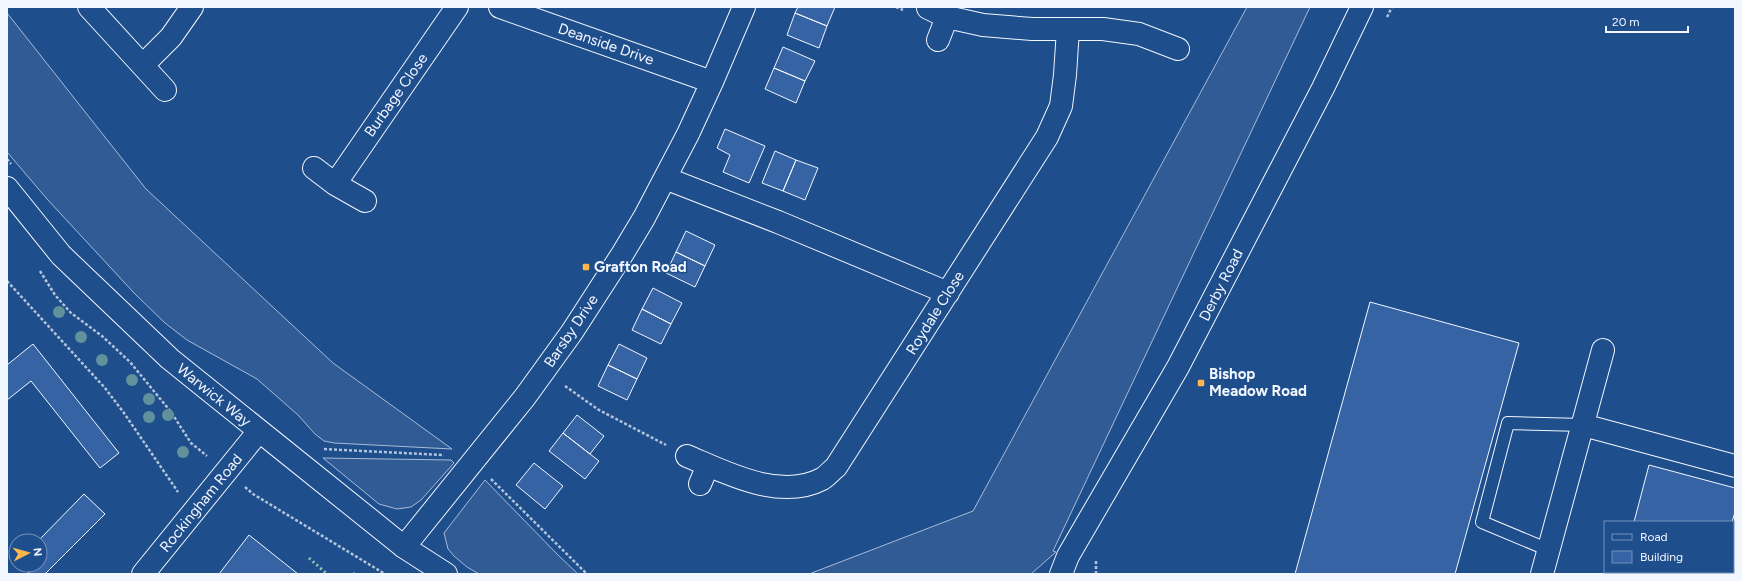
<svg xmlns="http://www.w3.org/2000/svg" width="1742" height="581" viewBox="0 0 1742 581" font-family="Figtree,sans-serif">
<rect width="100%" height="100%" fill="#1f4e8c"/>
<!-- built -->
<path fill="#305b95" stroke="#a8bbd7" d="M1247,7H1310L1053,551L1056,552L1031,574H809L973,511Z
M7,13L146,189L333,363L452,449L334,443L324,441L315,434L298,415L257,379L187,340L165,323L135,294L47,199L7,152Z
M323,458L451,460L454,463L421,500L411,507L397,509L379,504Z
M485,480L557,554L578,574H479L467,567L454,556L448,549L444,533Z"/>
<!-- building -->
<path fill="#3563a3" stroke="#f2f6ff" d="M798,7H835L827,26L795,13Z
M795,13L827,26L819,48L787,35Z
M783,47L815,61L805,81L774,68Z
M774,68L805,81L796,103L765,89Z
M725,129L765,146L749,183L723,172L730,155L717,148Z
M775,151L796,160L783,191L762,183Z
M796,160L818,168L805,200L783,191Z
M686,231L715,245L705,266L676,252Z
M676,252L705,266L695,287L666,273Z
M653,288L682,303L671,324L642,309Z
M1370,302L1519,343L1455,574H1295Z
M642,309L671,324L661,344L632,330Z
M33,344L119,453L100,468L31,381L7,400V365Z
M619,344L647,358L637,379L608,365Z
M608,365L637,379L627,400L598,386Z
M577,415L604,436L590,454L563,433Z
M563,433L599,461L585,479L549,451Z
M534,463L563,486L545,509L516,485Z
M1649,465L1735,488V512L1732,522H1634Z
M84,494L105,514L45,574H30L21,565H40V541H38Z
M249,535L298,574H219Z
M1620,572H1719L1718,574H1620Z"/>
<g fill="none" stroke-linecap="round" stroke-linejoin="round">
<defs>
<path id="lane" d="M1549,550L1482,522L1508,423L1583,425"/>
<path id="street" d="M89,7L165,90
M500,7L712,82
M928,8L947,17L983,25L1032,29H1103L1139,34L1178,49
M938,40L947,17
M143,65L171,37L192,7
M314,168L335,184L365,201
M665,178L778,222L948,293
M335,184L457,7
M1583,425L1735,466
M687,456C727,473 780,501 822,479C827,476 831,471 836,467L1047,137L1061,106L1065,75L1068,29
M700,484L708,465
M404,547L525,397L572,332L623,253L644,218L688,134L712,82L744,7
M143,574L259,431
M1542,574L1603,350"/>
<path id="secondary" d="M7,188L61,255L170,359L404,547L446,574"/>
<path id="highway" d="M1061,574L1068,556L1178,367L1323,88L1362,7"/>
</defs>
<!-- lane casing -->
<use href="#lane" stroke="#f2f6ff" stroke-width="14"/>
<!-- street casing -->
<use href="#street" stroke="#f2f6ff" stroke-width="24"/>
<!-- secondary casing -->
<use href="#secondary" stroke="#f2f6ff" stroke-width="24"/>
<!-- highway casing -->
<use href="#highway" stroke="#f2f6ff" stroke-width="24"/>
<!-- path -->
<path stroke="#b3c4dc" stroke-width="2.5" stroke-dasharray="3 2" stroke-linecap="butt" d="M896,7L903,10
M1387,17L1392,7
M7,159L11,164
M40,271L55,295L71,313L102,336L130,362L171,412L191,443L207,456
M7,281L105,388L124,413L178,492
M565,386L599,410L666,445
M324,449L444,455
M491,479L587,574
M245,487L253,494L385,574
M1096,574V561"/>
<!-- lane -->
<use href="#lane" stroke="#1f4e8c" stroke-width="12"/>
<!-- street -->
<use href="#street" stroke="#1f4e8c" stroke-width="22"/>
<!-- secondary -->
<use href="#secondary" stroke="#1f4e8c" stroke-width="22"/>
<!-- highway -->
<use href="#highway" stroke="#1f4e8c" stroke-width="22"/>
<!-- hedge -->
<path stroke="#97c8a6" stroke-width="3" stroke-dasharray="2 3" stroke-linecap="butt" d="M309,558L327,574
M353,574H355"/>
</g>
<!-- trees -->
<g fill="#61919a">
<circle cx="59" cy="312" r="6"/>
<circle cx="81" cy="337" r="6"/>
<circle cx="102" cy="360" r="6"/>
<circle cx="132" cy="380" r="6"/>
<circle cx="149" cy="399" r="6"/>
<circle cx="168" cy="415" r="6"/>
<circle cx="149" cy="417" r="6"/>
<circle cx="183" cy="452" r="6"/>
</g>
<!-- markers -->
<g fill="#ffb74d" stroke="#1f4e8c" stroke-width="1.5">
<rect x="582" y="263" width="8" height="8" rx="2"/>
<rect x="1197" y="379" width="8" height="8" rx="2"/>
</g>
<g text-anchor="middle" stroke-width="3" stroke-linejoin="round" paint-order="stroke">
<!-- street labels -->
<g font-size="15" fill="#f2f6ff" stroke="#1f4e8c">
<text transform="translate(606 44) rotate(19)" y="5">Deanside Drive</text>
<text transform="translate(396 95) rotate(-55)" y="5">Burbage Close</text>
<text transform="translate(1221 285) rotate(-63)" y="5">Derby Road</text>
<text transform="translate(935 313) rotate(-58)" y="5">Roydale Close</text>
<text transform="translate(571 331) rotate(-56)" y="5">Barsby Drive</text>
<text transform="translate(214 395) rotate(39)" y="5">Warwick Way</text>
<text transform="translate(201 503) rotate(-51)" y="5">Rockingham Road</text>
</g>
<!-- poi labels -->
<g font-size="15" font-weight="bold" fill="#f2f6ff" stroke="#1f4e8c" text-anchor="start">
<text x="594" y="272">Grafton Road</text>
<text x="1209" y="379">Bishop<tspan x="1209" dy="17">Meadow Road</tspan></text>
</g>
</g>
<!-- border -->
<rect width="1742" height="581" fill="none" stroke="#f2f6ff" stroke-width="16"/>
<!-- legend -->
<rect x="1604" y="521" width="130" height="52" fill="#1f4e8c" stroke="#7391ba"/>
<rect x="1612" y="534" width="20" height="6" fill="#1f4e8c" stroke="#7391ba"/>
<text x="1640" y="541" font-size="12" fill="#f2f6ff">Road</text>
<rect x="1612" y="551" width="20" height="12" fill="#3563a3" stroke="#7391ba"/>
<text x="1640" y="561" font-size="12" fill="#f2f6ff">Building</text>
<!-- north arrow -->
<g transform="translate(28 553) rotate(84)"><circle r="19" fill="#1f4e8c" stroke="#7391ba"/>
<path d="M0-3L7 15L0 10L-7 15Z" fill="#ffb74d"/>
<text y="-6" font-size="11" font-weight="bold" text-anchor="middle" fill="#f2f6ff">N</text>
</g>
<!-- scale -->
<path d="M1606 26v6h82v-6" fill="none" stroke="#f2f6ff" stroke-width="2"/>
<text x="1612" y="26" font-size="12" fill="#f2f6ff" stroke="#1f4e8c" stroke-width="3" paint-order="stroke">20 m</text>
</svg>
